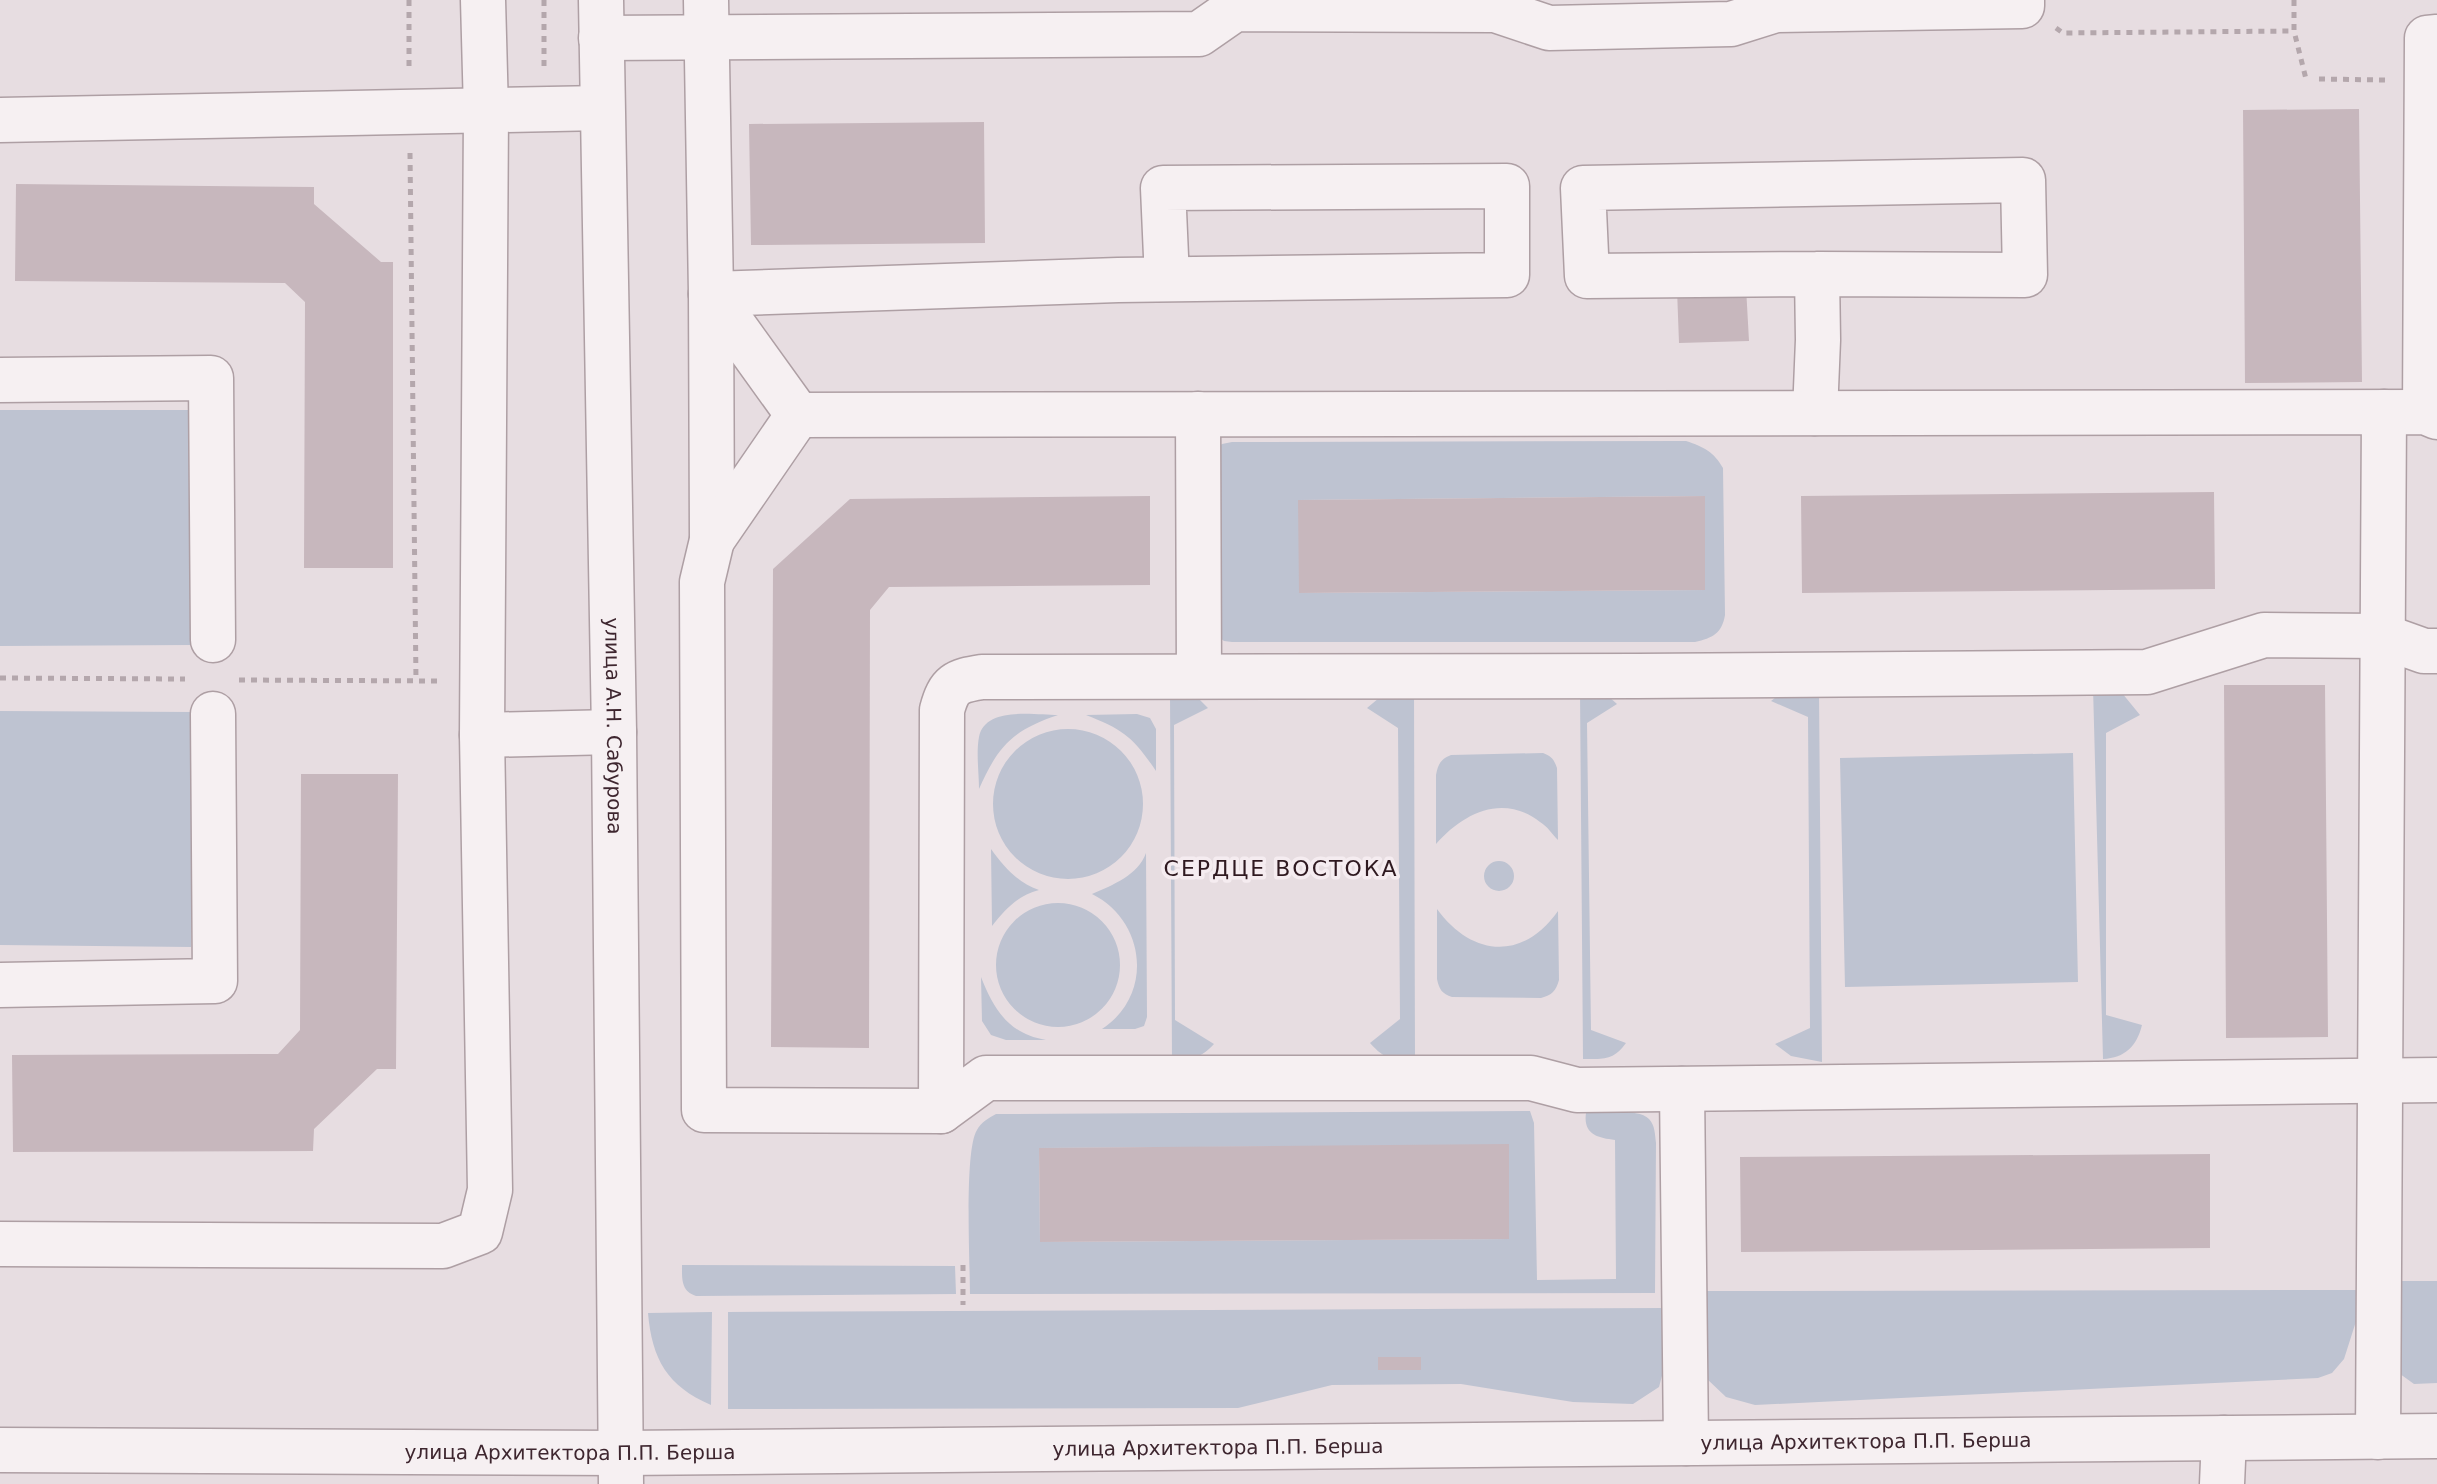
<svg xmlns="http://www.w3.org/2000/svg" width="2437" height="1484" viewBox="0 0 2437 1484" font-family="'DejaVu Sans',sans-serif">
<rect width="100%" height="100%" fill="#e7dde1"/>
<!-- green -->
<path fill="#bec3d1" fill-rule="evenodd" d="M0,410H193V645L0,646Z
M1686,441C1704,447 1714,452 1723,468L1725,615C1722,633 1713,638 1695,642H1232L1224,641L1216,635L1215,450L1222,444L1232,442ZM1704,496L1705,590L1300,593L1299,500Z
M2093,687L2122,693L2140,715L2106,733V1015L2142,1025C2137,1046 2125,1058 2103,1059Z
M1580,690L1608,696L1617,704L1587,723L1591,1030L1626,1043C1613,1061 1603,1059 1583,1059Z
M1819,690L1822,1062L1791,1056L1775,1044L1810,1028L1808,717L1771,701L1780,694Z
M1414,691L1415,1062C1393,1060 1385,1060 1370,1043L1400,1019L1398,728L1367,708L1385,693Z
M1170,694L1199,699L1208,708L1174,725L1175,1020L1214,1044C1201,1058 1191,1060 1172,1060Z
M0,711L194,712L191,947L0,945Z
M1137,714L1150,718L1156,729V771C1133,737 1124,730 1086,715Z
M1058,715C1013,730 998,746 979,789C979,773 976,753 979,737C985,706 1034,715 1058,715Z
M993 804a75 75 0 1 1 150 0a75 75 0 1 1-150 0Z
M1543,753C1551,756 1554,759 1557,768L1558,840C1552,834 1547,826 1540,822C1503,793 1463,813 1436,844V775C1438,764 1441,759 1451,755Z
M2073,753L2078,982L1845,987L1840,758Z
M991,849C1004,867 1018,883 1039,890C1018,895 1005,910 992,926Z
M1146,853L1147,1017L1144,1026L1135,1029H1102C1154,995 1146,921 1092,894C1113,885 1138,875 1146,853Z
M1484 876a15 15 0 1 1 30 0a15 15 0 1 1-30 0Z
M996 965a62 62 0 1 1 124 0a62 62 0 1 1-124 0Z
M1437,909C1472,957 1523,961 1558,911L1559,980C1556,991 1552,995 1541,998L1452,997C1442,994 1439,989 1437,979Z
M981,977C994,1010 1009,1034 1046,1040H1006L991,1035L982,1021Z
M1530,1111L1534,1123L1537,1280L1616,1279L1615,1140C1597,1138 1583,1134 1586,1113C1601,1113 1638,1108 1649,1119C1655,1125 1655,1135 1656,1143L1655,1293L970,1294C970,1264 964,1150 977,1130C981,1122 989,1118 996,1114ZM1509,1145V1239L1040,1242L1039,1148Z
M682,1265L955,1266L956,1294L696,1296C681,1291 682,1279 682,1265Z
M2398,1281H2437V1383L2414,1384L2396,1371Z
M2366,1290L2344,1359L2332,1373L2318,1378L1755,1405L1726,1397L1706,1378L1703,1291Z
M1667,1308V1357L1659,1387L1633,1404L1573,1402L1461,1384L1332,1385L1238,1408L728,1409V1312Z
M712,1312L711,1405C667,1386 652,1359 648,1313Z"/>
<!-- building -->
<path fill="#c7b7bd" d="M2359,109L2362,382L2245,383L2243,110Z
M984,122L985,243L751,245L749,124Z
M16,184L314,187V204L381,262H393V568H304L305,302L285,283L15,281Z
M1746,287L1749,341L1679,343L1677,289Z
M2214,492L2215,589L1802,593L1801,496Z
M1150,496V585L889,587L870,610L869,1048L771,1047L773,569L850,499Z
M1705,496V590L1299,593L1298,500Z
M2224,685H2325L2328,1037L2226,1038Z
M301,774H398L396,1069H377L314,1129L313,1151L13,1152L12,1055L278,1054L300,1030Z
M1509,1144V1239L1040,1242L1039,1148Z
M2210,1154V1248L1741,1252L1740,1157Z
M1378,1357H1421V1370H1378Z"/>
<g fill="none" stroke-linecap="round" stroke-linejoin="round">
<defs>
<g id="minor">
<path id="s1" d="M601,0L614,732L621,1484"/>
<path d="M706,0L711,294L712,540L702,582L704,1110L941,1111L986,1078H1531L1577,1090L2437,1080"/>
<path d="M601,38L1199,34L1235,9L1495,10L1549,28L1731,24L1776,10L2022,6V0"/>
<path d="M0,120L602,108"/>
<path d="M711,294L1118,280L1507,275V186L1163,188L1167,279"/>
<path d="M711,294L798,415"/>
<path d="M0,380L211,378L213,640"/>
<path d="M2425,412L2427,38L2437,37"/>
<path d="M1815,413L1818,340L1817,274L2025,275L2023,180L1583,188L1587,276L1817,274"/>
<path d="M1198,414L1199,676"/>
<path d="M798,415L2425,412L2437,417"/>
<path d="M712,540L798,415"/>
<path d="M482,735L614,732"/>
<path d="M0,985L215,981L213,714"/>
<path d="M1682,1089L1686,1443"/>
<path d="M941,1111L942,710C949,684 956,681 982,677L1638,676L2147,672L2264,635L2382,636L2424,651H2437"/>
<path d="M0,1244L443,1246L480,1232L490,1190L482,735L486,111L483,0"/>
<path d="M2378,1437L2384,412"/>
<path id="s2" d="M0,1450L621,1453L2437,1436"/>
<path d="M2222,1484L2224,1438"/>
</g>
</defs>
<!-- minor casing -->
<use href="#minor" stroke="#ae9fa4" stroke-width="47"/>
<!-- path -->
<path stroke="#b4a7ac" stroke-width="5" stroke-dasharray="6 6" stroke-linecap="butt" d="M409,0V71
M544,0V67
M2294,0V31L2306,79
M2056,28L2063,33L2294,31
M2319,79L2385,80
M410,153L416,681
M0,678L185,679
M239,680L441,681
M963,1265V1305"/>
<!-- minor -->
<use href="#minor" stroke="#f6f0f2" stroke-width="44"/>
</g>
<g text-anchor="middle" stroke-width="7" stroke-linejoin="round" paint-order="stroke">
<!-- street labels -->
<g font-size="20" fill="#3e262f" stroke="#f5ecf0">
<text dy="7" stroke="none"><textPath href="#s1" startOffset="726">улица А.Н. Сабурова</textPath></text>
<text dy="7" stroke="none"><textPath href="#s2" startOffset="1866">улица Архитектора П.П. Берша</textPath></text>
<text dy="7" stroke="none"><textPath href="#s2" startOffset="1218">улица Архитектора П.П. Берша</textPath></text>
<text dy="7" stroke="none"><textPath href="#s2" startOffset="570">улица Архитектора П.П. Берша</textPath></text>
</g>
<!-- neighbourhood labels -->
<g font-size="22" letter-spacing="2" fill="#2f1920" stroke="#f5ecf0">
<text x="1281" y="876">СЕРДЦЕ ВОСТОКА</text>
</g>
</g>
</svg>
